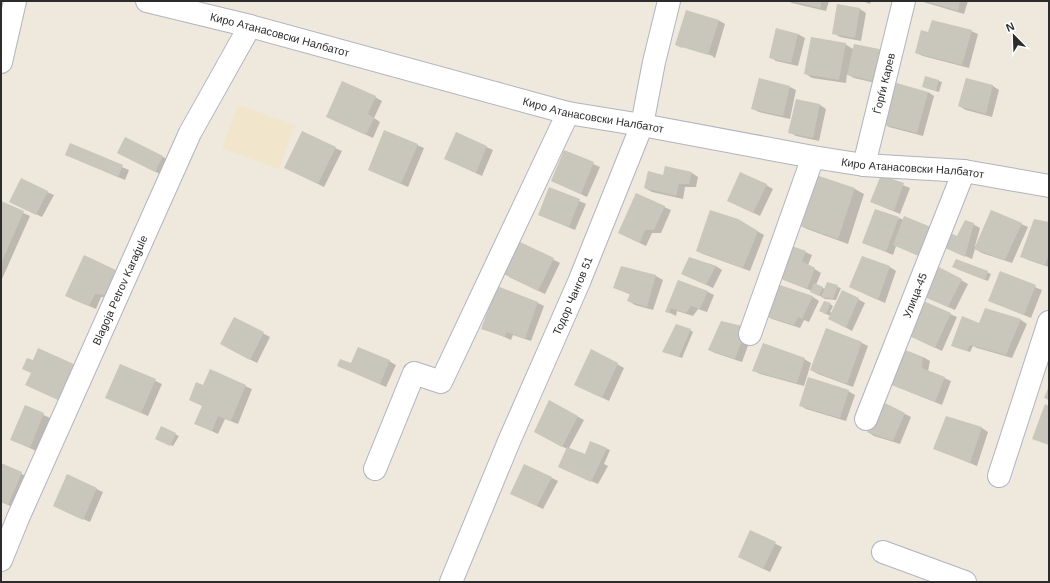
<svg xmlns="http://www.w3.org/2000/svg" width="1050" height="583" viewBox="0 0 1050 583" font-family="Helvetica,sans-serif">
<rect width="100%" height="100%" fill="#eee8dd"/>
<!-- education -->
<path fill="#f1e6cb" d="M238,105L295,125L279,169L222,148Z"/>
<!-- shadow -->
<path fill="#0003" d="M787,1H829L826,11L792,3Z
M862,1H871L870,4Z
M920,1H968L964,14Z
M860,9L866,13L861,41L840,37L833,33Z
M718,20L725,24L715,58L713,57V56L682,46V48L676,45Z
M776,29L798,34L805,38L798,66L776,61L770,57Z
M971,31L978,34L969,68L923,56L916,53Z
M845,44L853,49L884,85L854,78L847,74L846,83L812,78L806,74Z
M926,77L942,82L939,92L926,88Z
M966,79L993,86L999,90L992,117L966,110L959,106Z
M790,87L796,90L790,119L759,112L753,109Z
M928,92L934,96L923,136L889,127L883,123Z
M375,97L382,101L374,118L380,122L373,138L327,117Z
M797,100L820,105L826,109L819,141L796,136L789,132Z
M457,134L493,150L482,176L452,162Z
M125,138L169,160L162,175L124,156Z
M70,145L129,170L125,180L66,155Z
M417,145L424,148L408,187L369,170Z
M335,148L342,151L324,187L292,171Z
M564,151L600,167L587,197L552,181Z
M692,173L698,177L696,187H685L683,199L652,192L645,188L664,176Z
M814,175L855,189L864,194L848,244L807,229L797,224Z
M881,176L910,188L900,214L871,202Z
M766,185L773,189L760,216L735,204Z
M550,188L586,204L575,230L539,215Z
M47,192L54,195L42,217L17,205Z
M1,203L30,216L2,279L1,278Z
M664,207L671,210L661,233H652L646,246L625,236Z
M992,211L1028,227L1012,263L982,253L975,249L972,259L940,245L957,237L973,224L980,228L975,246H976Z
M899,218L904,220L926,259L896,246L893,255L863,242Z
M737,220L764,235L750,271L703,254L697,251Z
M1049,223V267L1028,260L1021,256Z
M519,242L560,263L545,294L509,277Z
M805,252L812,255L808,265L821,273L816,285L825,289L827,284L841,288L836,300L825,299L812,291L784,280Z
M84,257L114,298L101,297L96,309L72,299Z
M690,258L716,266L722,270L713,288L683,274Z
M957,260L991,274L988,281L957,269Z
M621,267L656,276L663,280L653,310L635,305L629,301L631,295L614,287Z
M890,267L896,271L885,303L850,287Z
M1001,273L1042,290L1031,318L990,301Z
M961,280L968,284L955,310L930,299Z
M678,282L708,292L714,295L707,312L698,309L693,316L677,311L676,316L666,311Z
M777,286L813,297L819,301L809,322L804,320L800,328L772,319L766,315Z
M498,288L538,303L544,306L531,341L513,335L511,340L483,328Z
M858,299L865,303L852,331L836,322L831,316L823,313L830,304L833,306L830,312L832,313Z
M986,310L1021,320L1027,324L1012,358L977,348L973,346L970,352L955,347L979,325Z
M950,314L957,317L942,351L913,337Z
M235,319L270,337L257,363L228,348Z
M827,329L862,343L868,346L853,387L818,374L811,370Z
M690,330L693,332L682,358L667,353Z
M753,332L742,362L715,353L709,350Z
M592,350L624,368L609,401L582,388Z
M923,357L930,361L928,371L951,381L942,405L890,384Z
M804,359L811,363L804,386L760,374L753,370Z
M389,361L396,365L386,387L339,366Z
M121,365L162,384L148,416L113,401Z
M210,371L252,389L238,424L225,419L218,434L196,424L203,406L190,400L204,386Z
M848,391L855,395L846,421L806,409L800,405Z
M549,401L584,420L569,448L585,455L591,443L610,450L604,464L608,466L598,484L559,467L567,449L536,432Z
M25,406L50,418L36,451L11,439Z
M905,414L911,417L900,444L874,436L868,432Z
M162,428L179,436L173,446L160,440Z
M982,428L988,432L977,466L934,448Z
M1,464L28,477L15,508L1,502Z
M68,476L103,492L90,522L60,509Z
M552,478L558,481L543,509L518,497Z
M751,532L782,547L770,572L739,557Z"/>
<!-- building -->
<path fill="#c9c6bb" d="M790,1H822L820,8Z
M924,1H960L958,11Z
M837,4L860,8L855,38L832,34Z
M686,10L719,20L708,55L675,45Z
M932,20L972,30L962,65L915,53L921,30L928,32Z
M776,28L798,34L791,63L769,58Z
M811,37L846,43L839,80L804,74Z
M854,44L884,50L877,82L847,75Z
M925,76L939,80L936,91L922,87Z
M759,78L790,86L783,116L751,109Z
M966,78L993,85L986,114L958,106Z
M342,81L376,96L368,114L374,118L366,135L326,117Z
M893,82L928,92L917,133L882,124Z
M796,99L820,104L813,138L788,133Z
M384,130L418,144L401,184L368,170Z
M302,131L336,147L318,184L284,168Z
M456,132L487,146L476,173L444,159Z
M125,137L163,156L155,172L117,153Z
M70,143L123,165L118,177L65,155Z
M564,150L594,162L581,194L551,181Z
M665,166L692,172L689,184H679L676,196L644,188L648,171L663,175Z
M740,172L767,184L753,213L727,201Z
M813,174L855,188L838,239L796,224Z
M881,175L904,183L894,211L870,202Z
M21,178L48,191L36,215L9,202Z
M549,187L580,199L569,227L538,215Z
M636,193L665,206L654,230H645L640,243L618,233Z
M1,201L24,211L1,264Z
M875,209L899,217L886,252L862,243Z
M710,210L738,219L758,231L743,268L696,251Z
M991,210L1022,223L1005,260L974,249Z
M904,216L931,227L919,256L893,245Z
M1034,219L1049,222V255L1045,265L1020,257Z
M965,220L974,223L965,257L939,245L946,231L957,236Z
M518,241L554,258L538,291L502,273Z
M789,245L806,251L802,261L815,268L807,289L776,277Z
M84,255L118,271L107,295L95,294L89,306L65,296Z
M862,256L890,266L878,300L849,287Z
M689,257L716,266L706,285L681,274Z
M956,259L988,271L985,280L952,267Z
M935,265L962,279L948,307L922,296Z
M621,266L656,275L647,307L627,301L630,294L613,288Z
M1000,271L1036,285L1024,315L988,301Z
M678,280L708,291L700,309L691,306L686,313L671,308L669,313L665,312Z
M827,282L838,285L833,299L821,297Z
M814,283L823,287L819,296L810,292Z
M777,284L813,296L802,319L798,317L794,325L765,316Z
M497,286L538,302L525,339L507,332L505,337L481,329Z
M842,290L859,298L846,328L828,319Z
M919,299L951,313L935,348L905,334Z
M824,301L831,303L826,314L819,311Z
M985,308L1021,319L1006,355L970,345L967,351L951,346L962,316L979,323Z
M234,317L264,332L250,360L220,344Z
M721,321L747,327L735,359L708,350Z
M676,324L691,329L679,357L662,352Z
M826,328L862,342L847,384L810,370Z
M763,343L805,358L797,383L752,371Z
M358,347L390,360L380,384L337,366L340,359L351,363Z
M38,348L76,365L60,401L25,385L31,373L22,369L27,358L33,360Z
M591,349L618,363L602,398L574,385Z
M903,349L923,357L922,368L945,377L935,402L889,384Z
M120,364L156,379L141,413L105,398Z
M210,369L246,385L231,421L218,416L212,431L194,424L202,406L189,400L196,382L203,385Z
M808,377L849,390L840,418L799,406Z
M1049,386V400L1044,398Z
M549,400L578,416L562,447L534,432Z
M881,401L905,413L893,441L867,432Z
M1045,404L1049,406V445L1032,439Z
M25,405L44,413L30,448L10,440Z
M946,416L982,427L970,463L933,449Z
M161,426L176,433L170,446L155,439Z
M590,441L607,448L591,482L558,467L567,447L585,454Z
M1,463L22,472L8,505L1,502Z
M524,464L552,477L537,506L510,494Z
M67,474L97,488L83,520L53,506Z
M750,530L776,542L763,569L738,557Z"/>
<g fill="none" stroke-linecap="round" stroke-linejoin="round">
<defs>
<g id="minor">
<path id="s1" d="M147,1L250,26L568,113L642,125L813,157L864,165L964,171L1049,186"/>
<path d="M1,62L15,1"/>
<path id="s2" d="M864,165L904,1"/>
<path d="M750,334L813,157"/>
<path id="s3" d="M866,419L964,171"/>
<path d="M375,469L414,373L441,382L568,113"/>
<path d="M999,476L1049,322"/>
<path d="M883,552L965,582"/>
<path id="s4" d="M1,560L18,518L190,133L250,26"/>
<path id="s5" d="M451,582L510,439L579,282L642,125L654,62L669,1"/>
</g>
</defs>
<!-- minor casing -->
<use href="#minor" stroke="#b1b3c0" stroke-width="24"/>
<!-- minor -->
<use href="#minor" stroke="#fff" stroke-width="22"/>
</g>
<g text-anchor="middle" stroke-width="3.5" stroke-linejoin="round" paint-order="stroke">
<!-- street labels -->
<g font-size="11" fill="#2c2c2c" stroke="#fff">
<text dy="4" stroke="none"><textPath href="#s1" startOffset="137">Киро Атанасовски Налбатот</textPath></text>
<text dy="4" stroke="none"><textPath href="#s2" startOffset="84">Ѓорѓи Карев</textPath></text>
<text dy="4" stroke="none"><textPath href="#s1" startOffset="461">Киро Атанасовски Налбатот</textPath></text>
<text dy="4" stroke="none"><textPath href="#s1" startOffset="785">Киро Атанасовски Налбатот</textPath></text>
<text dy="4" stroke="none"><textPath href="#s4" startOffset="295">Blagoja Petrov Karaǵule</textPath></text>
<text dy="4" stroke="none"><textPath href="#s3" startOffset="133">Улица-45</textPath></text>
<text dy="4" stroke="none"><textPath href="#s5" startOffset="311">Тодор Чангов 51</textPath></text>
</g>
</g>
<!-- border -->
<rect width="1050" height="583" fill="none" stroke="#2c2c2c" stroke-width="4"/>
<!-- north arrow -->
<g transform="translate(1014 36) rotate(337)" stroke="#ffffff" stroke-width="3" paint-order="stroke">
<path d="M0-3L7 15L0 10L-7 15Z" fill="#2c2c2c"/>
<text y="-6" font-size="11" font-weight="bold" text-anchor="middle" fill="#2c2c2c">N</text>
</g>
</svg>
